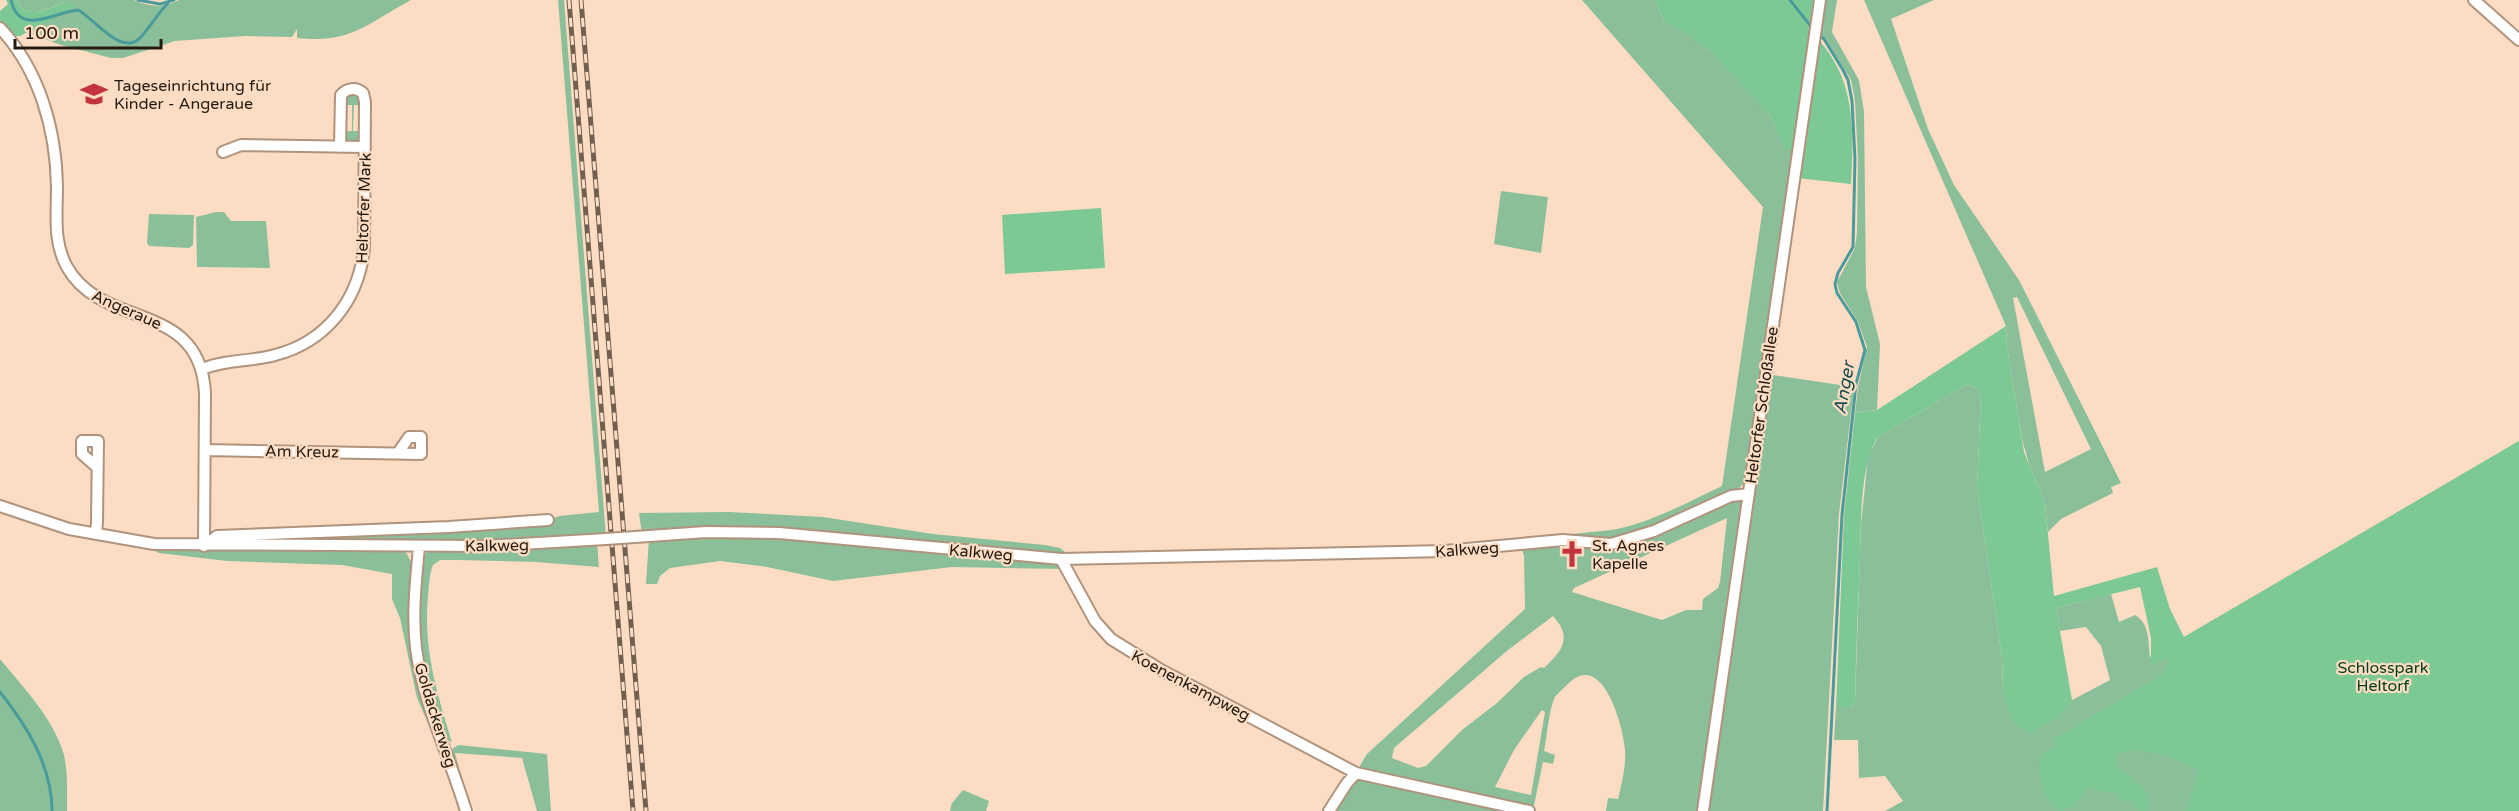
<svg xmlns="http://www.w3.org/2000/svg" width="2519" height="811" viewBox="0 0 2519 811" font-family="'Varela Round',sans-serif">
<rect width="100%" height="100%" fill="#fcddc4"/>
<!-- green -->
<path fill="#8abf99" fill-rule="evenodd" d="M17,0H134C150,7 164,8 179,0H411C366,24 351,44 297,38V29L292,37L245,36L175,41L123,58H111L61,45L25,32L75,6L64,2C49,8 25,22 17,0Z
M558,0H564L606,537L537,542L238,545L226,538L548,521L559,516L599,512Z
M1582,0H1655L1664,21L1680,28L1712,52L1742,83L1769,114L1785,148L1796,150L1747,480L1735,492L1622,540L1556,538C1576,531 1597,533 1617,529C1654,521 1688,502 1722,486L1763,207Z
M1822,0H1837L1832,32L1859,80L1864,112L1866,287L1880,344L1877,410L1855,413L1858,387L1867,347L1858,322L1840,293L1837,282L1855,248L1857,232L1858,160L1855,101L1851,80L1825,38L1818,32Z
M1864,0H1934L1891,19L1928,129L1954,185L2019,280L2121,483L2111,487L2113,493L2061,519L2048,532L2045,503L2029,464L2022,439L2007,347L2006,326ZM2017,297L2091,449L2045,472L2013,298Z
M350,93L359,95L361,105H354L353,131H361L360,139L357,143H348L345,139L344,131H352V105H345V97Z
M1501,191L1548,197L1541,253L1494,244Z
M216,212H224L231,221H266L270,268L197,267L196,217Z
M149,214L194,215L193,245L189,248L149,246L147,243Z
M1767,374L1854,387L1839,514L1823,811H1706Z
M1969,385L1976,388L1981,396L1977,487L2002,658L2003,692L2072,700L2110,680L2101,646L2086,627L2060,631L2056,608L2111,594L2119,622L2135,615C2150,624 2148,641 2150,657L2519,441V811H1885L1903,801L1885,776L1859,778L1858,740H1834L1836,707H1850L1855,702L1861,525L1868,457L1878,437L1957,390Z
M1732,498L1742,500L1745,503L1700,811H1606L1608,798L1618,799C1622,782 1626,767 1625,749C1623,725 1602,649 1568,684C1564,688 1558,693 1555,697C1549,708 1547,738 1544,751L1555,755L1553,764L1543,762L1533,810L1358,769L1367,754L1525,609L1524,556L1521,546L1562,541L1600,546L1602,554L1615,546ZM1727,518L1720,582L1718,588L1703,599L1702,610H1686L1662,620L1572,592L1574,588ZM1553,616C1573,638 1562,651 1544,668L1541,667L1524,677L1497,703L1462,730L1426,766L1418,768L1392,758L1394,748L1508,650ZM1542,710L1545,712L1531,795L1495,787L1514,750Z
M729,512L823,517L933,534L1045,545L1060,548L1065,552L1062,556L782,531L642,534L639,513Z
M740,534L1058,564L1065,569L952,567L833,581L767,567L720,561L670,568L660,576L657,584H646L649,538Z
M597,543L599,567L536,562L457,560H440L433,565C429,575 429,586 428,597C423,648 437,694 452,742L447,740L432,703L417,629L421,559L428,551L435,549Z
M154,546L400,549L407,554L413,566L412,609L440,751L417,698L400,618L392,599V574L342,565L227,561L159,553L155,551Z
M0,659C23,687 54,719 64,755C68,773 67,793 67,811H0Z
M459,745L547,754L551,811H537L522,758L455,753L471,811H467L450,756L453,748Z
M1359,777L1509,811H1332L1338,800Z
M963,790L989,801L986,811H950L952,803Z"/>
<!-- forest -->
<path fill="#7dc995" d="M6,0H17C25,22 49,8 65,2L76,6L20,36H12L0,25V11L8,4Z
M1655,0H1818L1796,150L1785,149L1769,114L1712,52L1680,29L1664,21Z
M1817,38C1856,80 1854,130 1851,184L1797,178Z
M1101,208L1105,268L1005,274L1002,215Z
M2006,326L2007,347L2024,452L2045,503L2054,596L2157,567L2170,609L2184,637L2519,441V811H2186L2198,771C2180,759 2135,741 2116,756L2118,769C2133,779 2154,790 2147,811H2139L2132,801H2122L2117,794L2088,788L2072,807L2060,811C2036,789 2043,785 2039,756L2056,746L2054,739L2164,673L2170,656L2151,666V638L2140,587L2056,608L2072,700L2058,717L2030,733L2012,720L2003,692L2002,658L1977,487L1981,396L1976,388L1969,385L1957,390L1878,437C1860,463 1861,526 1860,558C1858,606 1856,654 1855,702L1850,707H1836L1844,515L1855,413L1877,410Z"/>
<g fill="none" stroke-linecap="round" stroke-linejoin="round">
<!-- stream -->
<path stroke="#4a9b9b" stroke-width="3" d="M11,0C19,38 57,11 78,10C95,19 122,58 141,37C151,26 158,13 168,3
M138,0L160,4L174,0
M1790,0L1813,29
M1818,34L1824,39L1843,70L1848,80L1852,101L1855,159L1853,247L1838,273L1835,284L1837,293L1856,322L1865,350L1856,384L1842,515L1827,811
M0,692C27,726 52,766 52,811"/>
<defs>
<path id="minor" d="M2474,0L2519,40
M0,28C40,71 56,130 57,187C57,215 53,242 67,267C103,331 200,299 205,393L204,546
M223,152L241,145L365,147
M202,369C227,359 250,362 275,355C326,342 359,300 364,248L365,102L363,93C356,87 347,88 341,95L340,147
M205,450L421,454V437H409L398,453
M0,506L69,529L154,544L486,546L606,539
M96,534L97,522L98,441H82V454L97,467
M635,537L706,532L779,533L1061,559L1445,551L1563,540L1611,544L1654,531L1731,496L1749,494
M204,546L217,536L449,527L548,520
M419,547C416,580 412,614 416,648C423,704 450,757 466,811
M1061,559L1095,621L1111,639L1161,670L1356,773L1529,811
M1329,811L1347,783L1356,773
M1703,811L1820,0"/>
</defs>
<!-- minor casing -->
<use href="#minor" stroke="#b0937c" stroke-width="14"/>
<!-- minor -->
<use href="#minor" stroke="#fff" stroke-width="10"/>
<defs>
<path id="rail" d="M569,0L633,811
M581,0L646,811"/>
</defs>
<!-- rail casing -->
<use href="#rail" stroke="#715f50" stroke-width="5"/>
<!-- rail -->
<use href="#rail" stroke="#fcddc4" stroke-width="3" stroke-dasharray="9" stroke-linecap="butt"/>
<defs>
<path id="minor-bridge" d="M606,539L635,537"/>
</defs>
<!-- minor-bridge casing -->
<use href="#minor-bridge" stroke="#b0937c" stroke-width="14" stroke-linecap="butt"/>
<!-- minor-bridge -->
<use href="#minor-bridge" stroke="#fff" stroke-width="10"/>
</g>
<!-- icons -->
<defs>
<symbol id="school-bare" viewBox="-9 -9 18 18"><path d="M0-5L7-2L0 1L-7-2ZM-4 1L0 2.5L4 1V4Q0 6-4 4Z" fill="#c4343d" stroke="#fcddc4" stroke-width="2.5" paint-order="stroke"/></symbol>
<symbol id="church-bare" viewBox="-9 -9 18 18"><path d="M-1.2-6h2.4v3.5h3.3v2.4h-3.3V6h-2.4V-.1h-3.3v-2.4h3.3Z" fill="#c4343d" stroke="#fcddc4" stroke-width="2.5" paint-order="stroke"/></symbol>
</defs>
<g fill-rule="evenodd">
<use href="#school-bare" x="75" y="75" width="38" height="38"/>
<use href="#church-bare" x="1553" y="535" width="38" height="38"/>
</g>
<g text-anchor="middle" stroke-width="4.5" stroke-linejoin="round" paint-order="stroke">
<!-- poi labels -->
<g font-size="16" fill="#261b12" stroke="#fcddc4" text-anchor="start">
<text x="114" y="91">Tageseinrichtung für<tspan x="114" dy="18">Kinder - Angeraue</tspan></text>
<text x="1592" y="551">St. Agnes<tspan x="1592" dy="18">Kapelle</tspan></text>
</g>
<!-- street labels -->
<g font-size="16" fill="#261b12" stroke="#fcddc4">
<text transform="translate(363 208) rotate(-88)" y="6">Heltorfer Mark</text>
<text transform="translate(127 309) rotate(24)" y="6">Angeraue</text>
<text transform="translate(1761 405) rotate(-82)" y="6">Heltorfer Schloßallee</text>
<text transform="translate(302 451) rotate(1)" y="6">Am Kreuz</text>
<text transform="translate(497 545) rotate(-1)" y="6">Kalkweg</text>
<text transform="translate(1467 549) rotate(-4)" y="6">Kalkweg</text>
<text transform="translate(981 552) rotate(5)" y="6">Kalkweg</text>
<text transform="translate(1191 685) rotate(28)" y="6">Koenenkampweg</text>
<text transform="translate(436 715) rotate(73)" y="6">Goldackerweg</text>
</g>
<!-- park labels -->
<g font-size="16" fill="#003d1d" stroke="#fcddc4">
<text x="2383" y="673">Schlosspark<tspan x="2383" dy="18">Heltorf</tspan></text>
</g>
<!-- water labels -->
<g font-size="18" font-style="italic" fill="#174c4e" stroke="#fcddc4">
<text transform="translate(1844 388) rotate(-80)" y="6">Anger</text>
</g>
</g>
<!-- scale -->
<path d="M15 39v9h146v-9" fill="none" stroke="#261b12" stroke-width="3"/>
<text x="24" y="39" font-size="18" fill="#261b12" stroke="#fcddc4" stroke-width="4.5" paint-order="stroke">100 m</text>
</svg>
